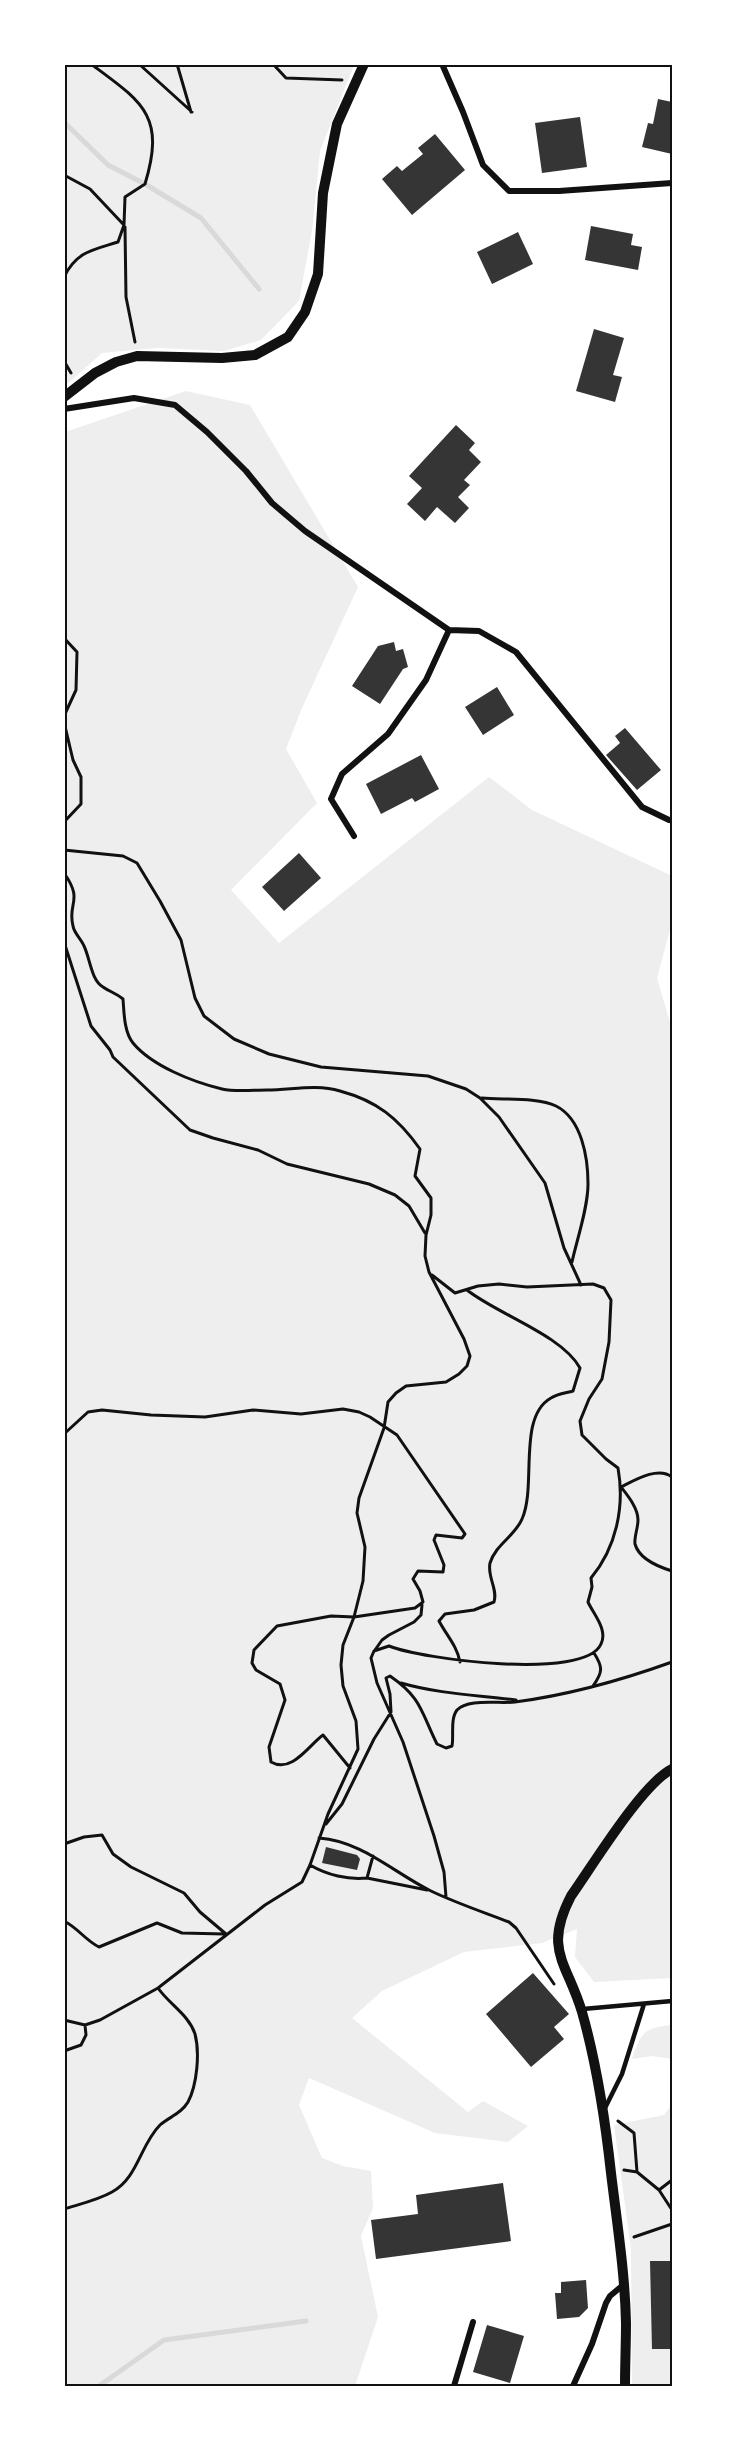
<svg xmlns="http://www.w3.org/2000/svg" width="737" height="2451" viewBox="0 0 737 2451" font-family="'Exo 2',sans-serif">
<rect width="100%" height="100%" fill="#fff"/>
<!-- green -->
<path fill="#eee" d="M65,65H354L320,151L312,231L299,301L261,340L224,351L157,348L102,353L65,386Z
M186,391L250,405L358,587L302,708L286,749L317,803L231,890L279,943L489,777L532,810L672,876V922L657,978L672,1029V1978L594,1982L575,1957L577,1929L542,1943L464,1952L382,1991L352,2018L468,2112L483,2101L528,2126L508,2142L435,2133L309,2078L299,2105L322,2158L343,2166L371,2171L373,2208L361,2236L378,2317L355,2386H65V432Z
M672,2025V2059L652,2056L632,2059C641,2032 644,2028 672,2025Z
M672,2104V2386H632L631,2249L614,2125L664,2115Z"/>
<g fill="none" stroke-linecap="round" stroke-linejoin="round">
<!-- stream -->
<path stroke="#d9d9d9" stroke-width="5" d="M64,122L108,165L145,184L201,218L259,289
M99,2386L164,2340L306,2321"/>
</g>
<!-- building -->
<path fill="#353535" d="M658,99L672,102V154L642,147L648,123L653,124Z
M580,117L587,167L542,173L535,123Z
M435,134L465,170L412,215L382,179L397,166L402,171L423,154L418,148Z
M591,226L633,234L631,245L642,247L638,270L585,260Z
M518,232L533,264L492,284L477,252Z
M594,329L624,338L613,375L622,377L615,402L576,391Z
M456,425L475,443L469,450L481,462L464,480L470,485L458,497L469,508L455,523L437,507L425,521L407,504L422,488L409,476Z
M394,642L396,651L403,649L408,667L403,669L380,704L352,686L378,646Z
M497,687L514,715L483,735L465,707Z
M625,728L661,770L637,790L606,755L620,743L615,736Z
M421,755L439,789L415,802L412,798L381,814L366,784Z
M299,853L321,878L284,911L262,887Z
M326,1847L357,1855L360,1859L357,1870L322,1863Z
M533,1973L569,2014L554,2027L564,2039L531,2067L486,2014Z
M503,2183L511,2241L376,2259L371,2220L418,2214L416,2195Z
M650,2261H672V2349H652Z
M586,2280L588,2308L579,2317L557,2319L555,2293H561V2282Z
M487,2325L524,2336L510,2383L473,2372Z"/>
<g fill="none" stroke-linecap="round" stroke-linejoin="round">
<!-- path -->
<path stroke="#111" stroke-width="3" d="M139,64L192,112
M177,64L191,112
M273,64L286,78L342,80
M64,175L90,189L123,224
M125,227L126,297L135,342
M64,277C77,251 93,250 118,242L124,225L125,197L145,184C166,115 142,102 91,64
M64,361L71,373
M64,638L77,652L76,690L64,716
M64,722L73,760L81,777V804L64,822
M64,850L123,856L137,863L160,901L181,940L195,998L204,1016L234,1039L269,1054L321,1067L428,1076L466,1089L480,1098L499,1117L545,1183L564,1248L581,1285
M64,873C84,901 67,903 73,926C74,933 81,939 84,946C90,958 91,980 103,987C110,992 116,993 123,999C124,1012 124,1032 133,1043C152,1066 193,1082 222,1089C235,1092 253,1090 267,1090C292,1090 316,1084 340,1091C377,1101 398,1118 420,1149L415,1176L431,1198V1215L426,1235L425,1256L429,1272L464,1339L470,1356L467,1366L459,1374L446,1382L406,1386L396,1393L388,1402L384,1428L359,1498L357,1513L365,1547L363,1581L354,1617L343,1645L341,1665L343,1686L356,1721L358,1749L328,1814L310,1865L302,1882L265,1905L158,1988L100,2020L85,2025L64,2020
M64,942L91,1026L110,1050L113,1057L190,1130L213,1138L258,1150L287,1164L369,1184L395,1195L409,1206L425,1233
M482,1098C502,1100 538,1097 556,1106C582,1119 588,1158 588,1184C588,1208 577,1239 572,1262
M432,1275L455,1293L478,1286L499,1284L527,1287L593,1284L604,1288L611,1300L609,1342L602,1379L589,1399L580,1421L582,1435L606,1459L618,1468C625,1507 616,1548 591,1578L592,1587L588,1602C594,1615 608,1630 601,1644C585,1681 421,1659 389,1646L374,1651L371,1658L377,1683L403,1742L434,1836L444,1872L446,1897
M64,1434L88,1412L102,1410L151,1415L205,1417L253,1410L301,1414L343,1409L359,1412L370,1417L397,1435L465,1534L462,1538L436,1535L434,1540L444,1565L443,1572L418,1571L413,1579L420,1591L423,1602L415,1608L354,1617L331,1616L277,1626L254,1650L252,1663L256,1670L280,1684L285,1700L269,1747L271,1762C292,1774 309,1745 323,1735L350,1768
M672,1477C658,1466 635,1480 621,1487C628,1496 638,1508 638,1520C638,1528 634,1537 635,1544C639,1559 659,1567 672,1571
M375,1650L382,1640L389,1635L414,1622L421,1615L422,1605
M460,1662C457,1646 447,1636 439,1621L445,1614L474,1610L494,1602C498,1589 487,1577 490,1563C496,1544 515,1536 522,1519C537,1486 517,1417 551,1398C557,1394 566,1393 573,1391L580,1368C562,1335 497,1314 467,1290
M401,1683C439,1694 477,1695 516,1700
M593,1686C603,1672 603,1667 594,1653
M326,1824L342,1804L374,1739L391,1712L390,1694L386,1678L390,1676C422,1698 421,1712 437,1744L446,1748L452,1746C454,1736 450,1719 457,1710C468,1698 499,1704 515,1702C569,1695 622,1680 672,1662
M319,1838C362,1841 394,1873 431,1891C456,1903 483,1912 509,1922L516,1928L554,1984
M64,1844L84,1837L102,1835L113,1854L131,1867L184,1893L200,1912L226,1934
M310,1865C327,1875 348,1880 367,1878L373,1856
M367,1878L427,1890
M64,1921C78,1928 85,1940 99,1947L157,1923L182,1933L224,1934
M64,2051L81,2045L86,2035L85,2025
M618,2121L634,2133L637,2172L659,2190L672,2210
M624,2170L637,2172
M659,2190L672,2180
M64,2209C80,2204 98,2200 112,2192C138,2178 140,2145 160,2125C169,2117 181,2114 188,2102C197,2085 200,2053 195,2034C189,2015 169,2004 158,1988
M634,2237L672,2224"/>
<!-- service -->
<path stroke="#111" stroke-width="4.5" d="M583,2009L672,2001
M605,2108L622,2074L644,2004"/>
<!-- minor -->
<path stroke="#111" stroke-width="6" d="M442,64L463,112L483,165L509,191H559L672,183
M64,409L134,398L175,405L207,432L246,471L272,503L305,531L449,630L426,680L388,734L342,774L331,799L354,836
M449,630L479,631L516,652L642,807L669,820
M454,2386L473,2322
M573,2386L592,2344L606,2303L610,2296L622,2286"/>
<!-- tertiary -->
<path stroke="#111" stroke-width="10" d="M64,397L95,373L116,362L137,356L222,358L255,355L288,337L305,312L318,274L323,193L337,124L364,64
M625,2386C625,2365 626,2344 626,2323C625,2273 617,2223 611,2173C605,2118 597,2065 582,2012C567,1962 543,1950 571,1896C593,1865 642,1784 672,1769"/>
</g>
<!-- border -->
<rect width="737" height="2451" fill="none" stroke="#ffffff" stroke-width="132"/>
<rect x="66" y="66" width="605" height="2319" fill="none" stroke="#111" stroke-width="2"/>
</svg>
